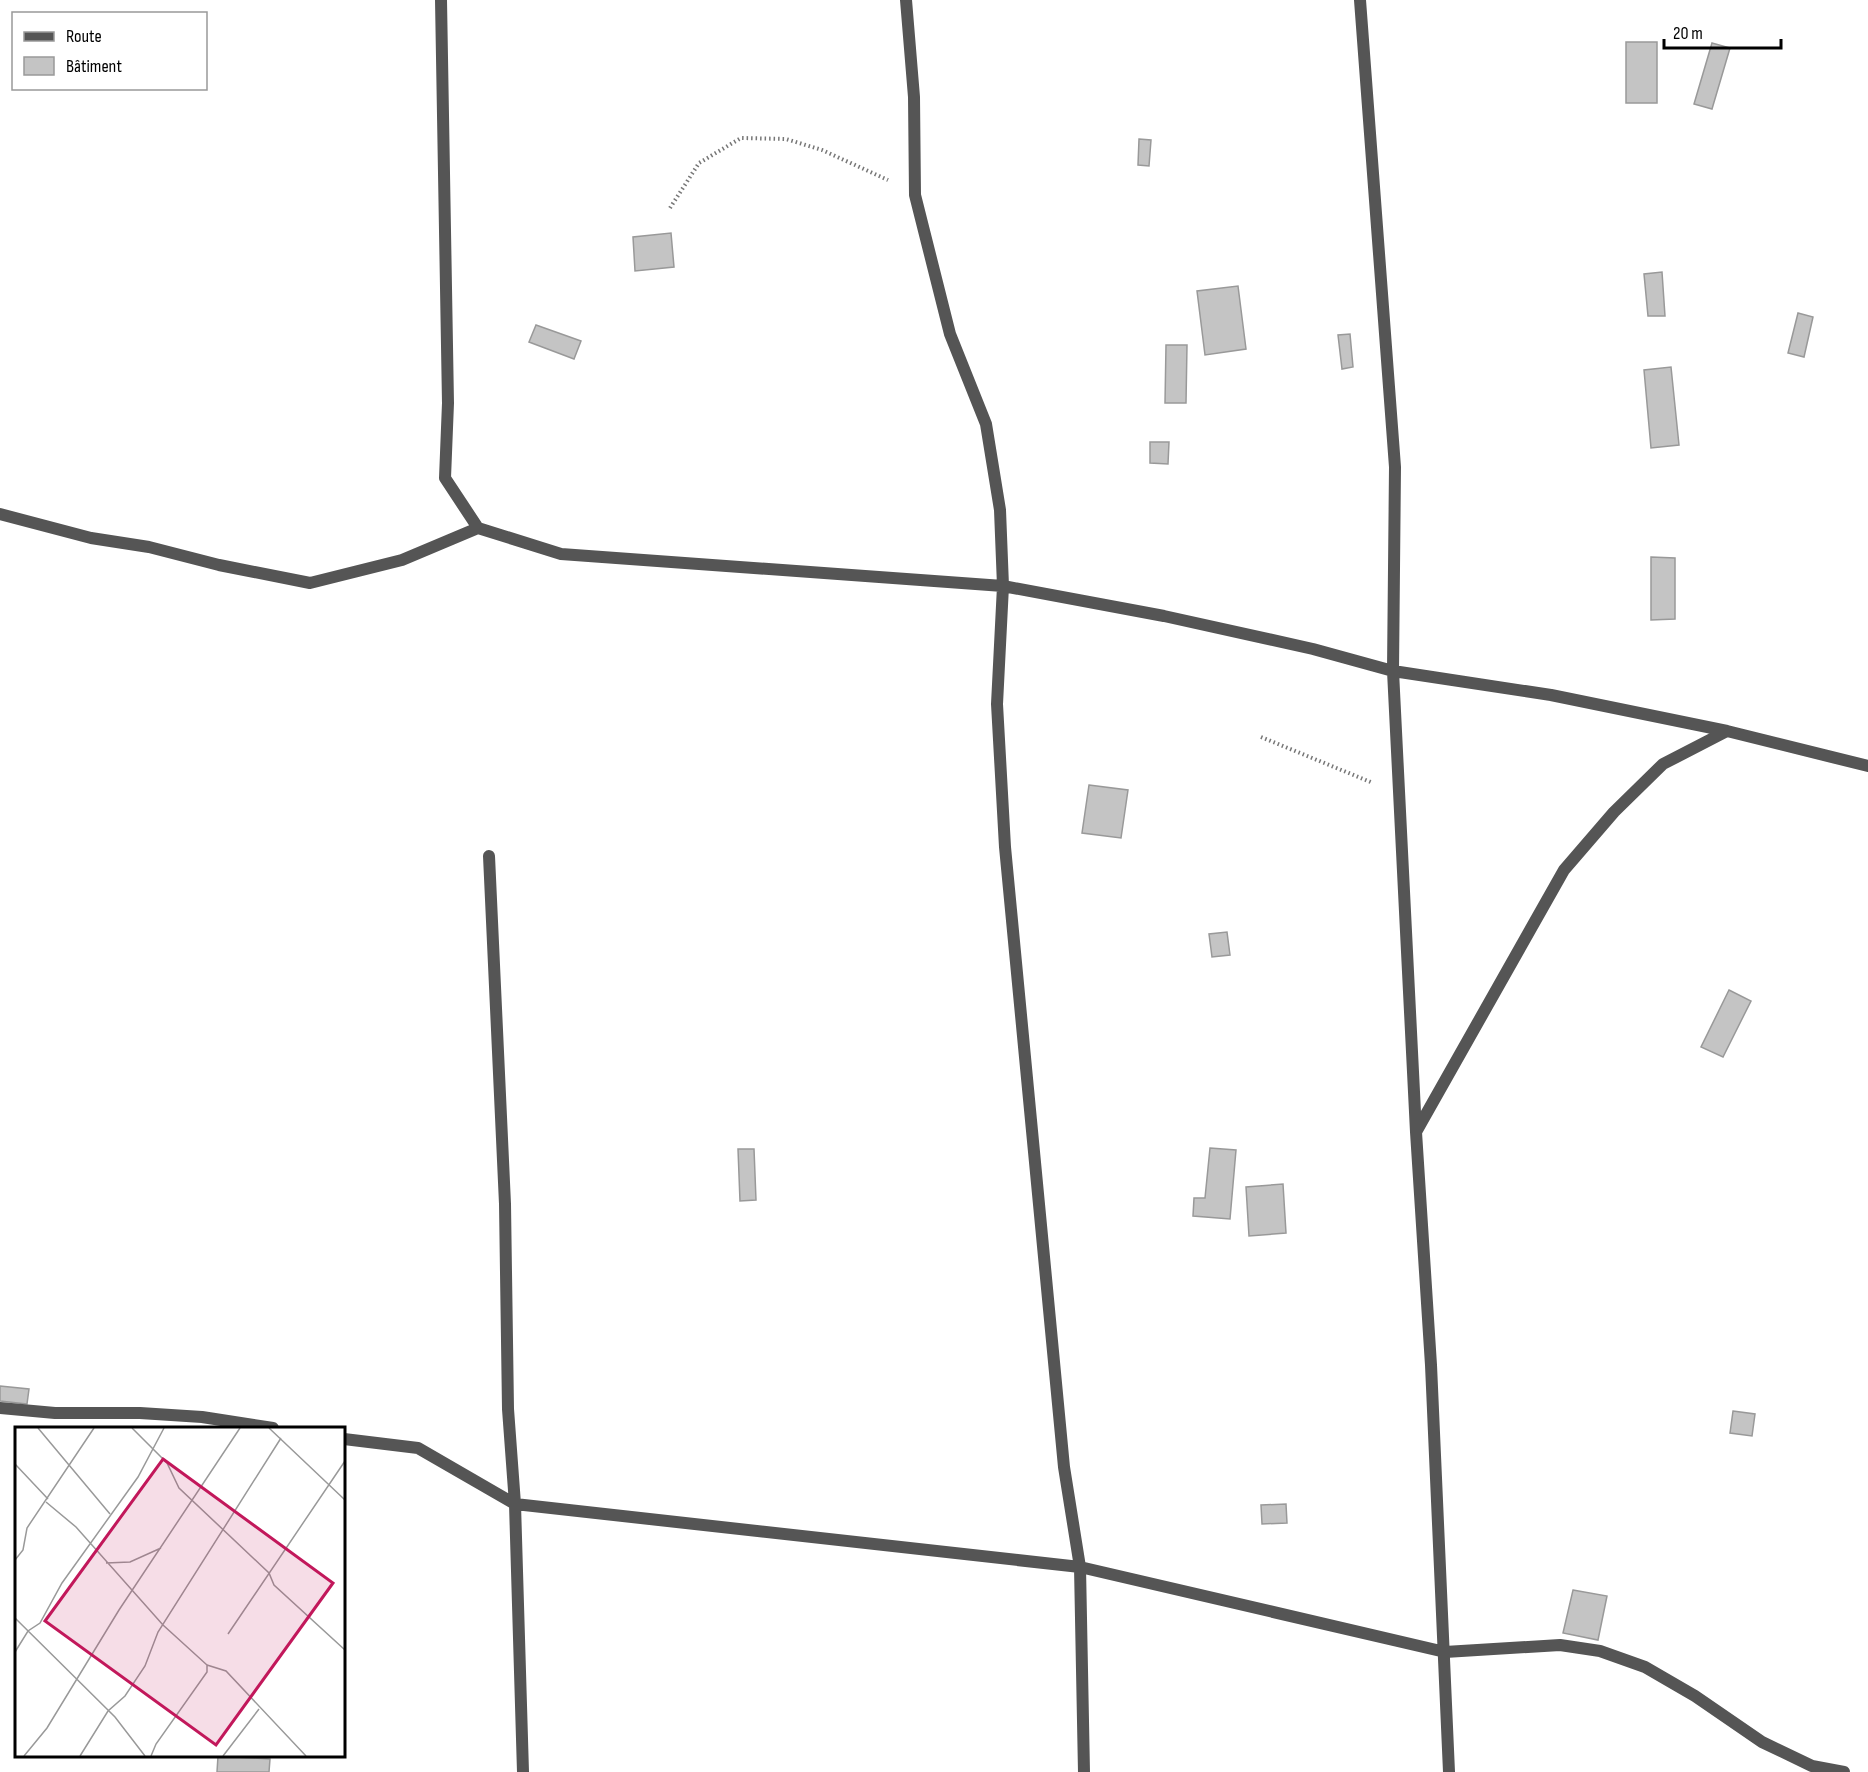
<svg xmlns="http://www.w3.org/2000/svg" width="1868" height="1772" viewBox="0 0 1868 1772" font-family="'Sofia Sans Condensed',sans-serif">
<rect width="100%" height="100%" fill="#fff"/>
<!-- building -->
<path fill="#c4c4c4" stroke="#999" stroke-width="1.5" d="M1626,42H1657V103H1626Z
M1712,43L1730,48L1712,109L1694,104Z
M1139,139L1151,140L1149,166L1138,165Z
M671,233L674,267L635,271L633,237Z
M1662,272L1665,316H1648L1644,274Z
M1238,286L1246,349L1205,355L1197,291Z
M1798,313L1813,317L1804,357L1788,353Z
M536,325L581,341L574,359L529,342Z
M1350,334L1353,367L1342,369L1338,335Z
M1166,345H1187L1186,403H1165Z
M1671,367L1679,445L1651,448L1644,370Z
M1150,442H1169L1168,464L1150,463Z
M1651,557L1675,558V619L1651,620Z
M1089,785L1128,790L1121,838L1082,833Z
M1227,932L1230,955L1212,957L1209,934Z
M1729,990L1751,1001L1723,1057L1701,1047Z
M1210,1148L1236,1150L1230,1219L1193,1216L1194,1198H1205Z
M738,1149H754L756,1200L740,1201Z
M1283,1184L1286,1233L1249,1236L1246,1187Z
M0,1386L29,1389L27,1404L0,1401Z
M1733,1411L1755,1414L1752,1436L1730,1433Z
M1286,1504L1287,1523L1262,1524L1261,1505Z
M1573,1590L1607,1596L1598,1640L1563,1633Z
M218,1756L270,1759L269,1772H217Z"/>
<g fill="none" stroke-linecap="round" stroke-linejoin="round">
<!-- path -->
<path stroke="#777" stroke-width="4" stroke-dasharray="1.5 3" stroke-linecap="butt" d="M670,208L699,163L741,138L786,139L822,150L888,180
M1261,737L1373,783"/>
<!-- minor -->
<path stroke="#555" stroke-width="12" d="M441,0L448,403L445,478L478,528L561,554L1003,586L1164,616L1313,649L1393,671L1551,695L1727,731L1868,766
M906,0L914,97L915,195L950,334L986,424L1000,510L1003,586L997,704L1005,847L1064,1467L1080,1567L1084,1772
M1360,0L1395,467L1393,671L1416,1132L1431,1365L1449,1772
M0,514L91,538L149,547L219,565L310,583L402,560L478,528
M489,856L505,1204L508,1409L515,1504L523,1772
M1416,1132L1564,870L1614,812L1663,764L1727,731
M0,1408L55,1413H140L202,1417L273,1428
M344,1439L418,1448L515,1504L1080,1567L1445,1652L1560,1645L1600,1651L1645,1667L1695,1696L1762,1742L1812,1766L1844,1772"/>
</g>
<!-- overview -->
<g transform="translate(15 1427)">
<rect width="330" height="330" fill="#fff"/>
<path fill="none" stroke="#999" stroke-width="1.5" d="M23,1L95,87M117,1L152,36L164,61L254,146L259,158L330,223M254,1L330,73M0,37L33,72M31,75L61,100L148,198L192,238V245L141,317L136,329M0,133L8,123L12,101L79,1M91,136L115,135L146,121M0,191L100,290L130,329M213,207L330,34M0,225L13,204L25,196L47,156L123,50L149,1M192,238L211,244L291,329M9,329L32,301L104,183L225,1M65,329L93,284L110,269L130,239L143,205L266,11M208,329L244,282"/>
<path fill="#c2185b" fill-opacity="0.15" stroke="#c2185b" stroke-width="3" d="M148,32L318,156L201,318L30,194Z"/>
<rect width="330" height="330" fill="none" stroke="#000" stroke-width="3"/>
</g>
<!-- legend -->
<rect x="12" y="12" width="195" height="78" fill="#ffffff" stroke="#999999" stroke-width="1.5"/>
<rect x="24" y="32" width="30" height="9" fill="#555555" stroke="#999999" stroke-width="1.5"/>
<text x="66" y="42" font-size="18" fill="#000000">Route</text>
<rect x="24" y="57" width="30" height="18" fill="#c4c4c4" stroke="#999999" stroke-width="1.5"/>
<text x="66" y="72" font-size="18" fill="#000000">Bâtiment</text>
<!-- scale -->
<path d="M1664 39v9h117v-9" fill="none" stroke="#000000" stroke-width="3"/>
<text x="1673" y="39" font-size="18" fill="#000000" stroke="#ffffff" stroke-width="4.5" paint-order="stroke">20 m</text>
</svg>
